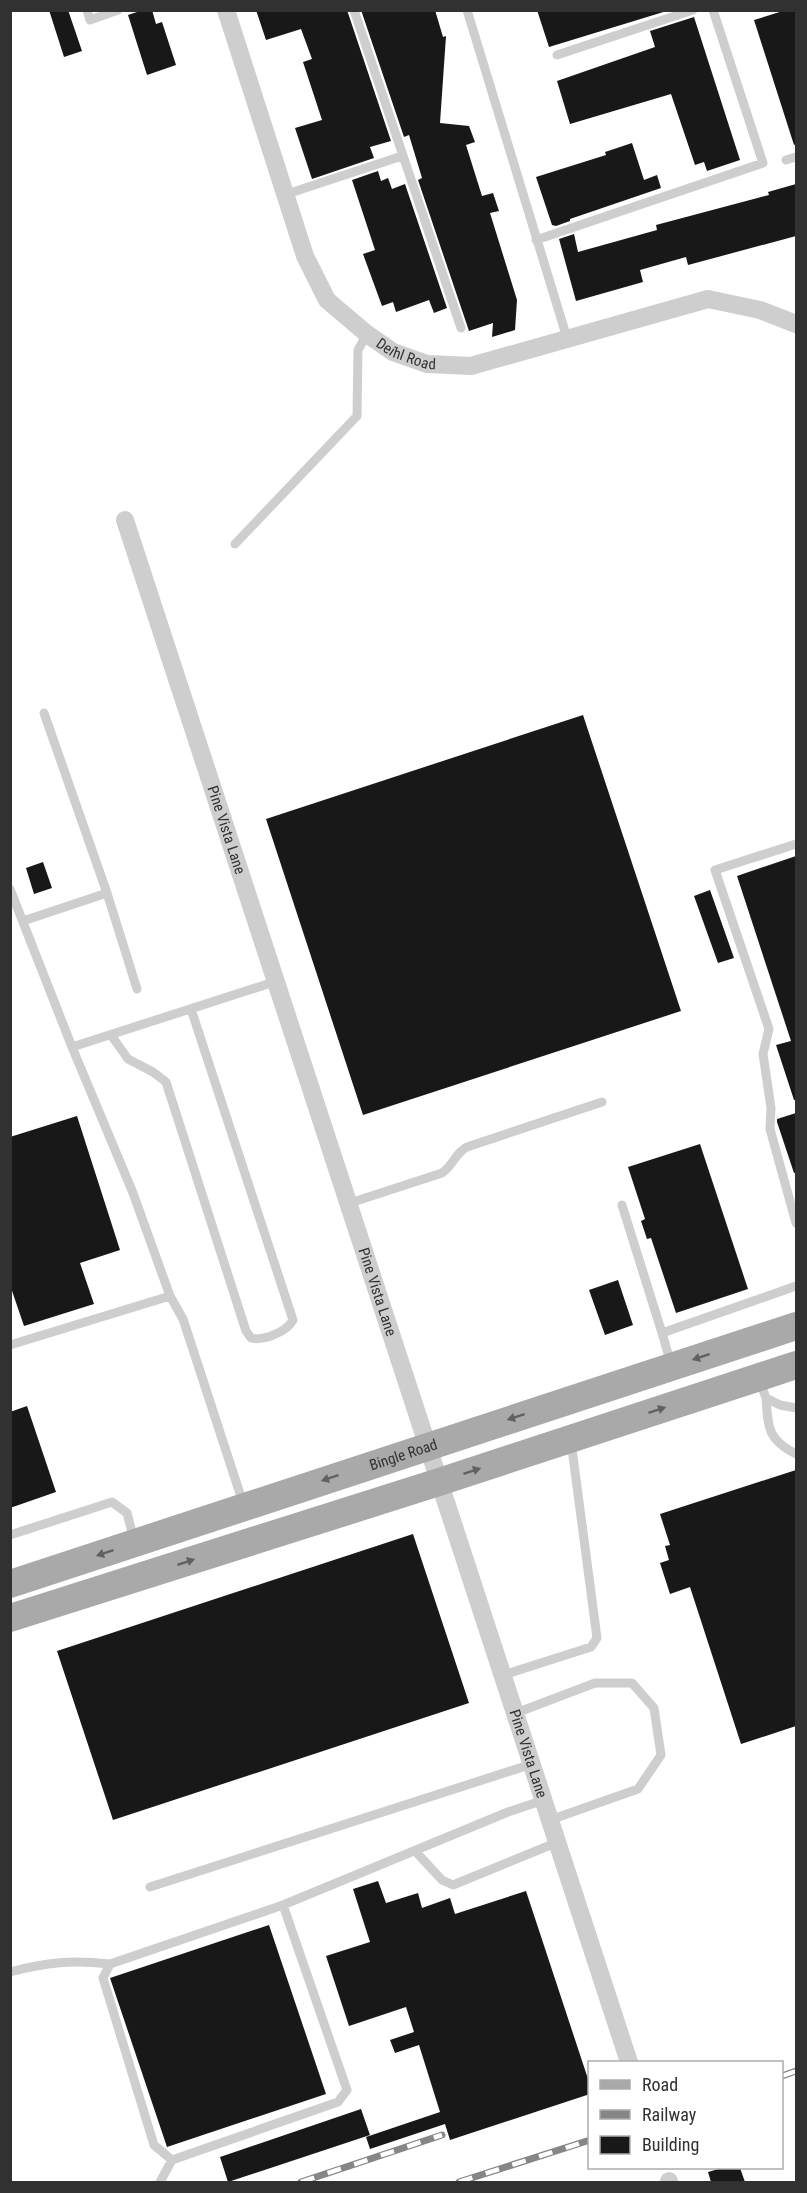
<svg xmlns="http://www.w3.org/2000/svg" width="807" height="2193" viewBox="0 0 807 2193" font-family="'Roboto Condensed',sans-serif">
<rect width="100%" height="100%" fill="#fff"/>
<!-- building -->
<path fill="#181818" d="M49,10H68L82,51L64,57Z
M143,10H152L156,24L162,22L176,65L147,75L128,15Z
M256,10H347L391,141L370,147L374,158L312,179L295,128L322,120L303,62L312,59L301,29L266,40Z
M361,10H435L443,37L446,36L440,123L469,126L475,142L466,145L482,196L493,193L499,211L490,213L517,300L515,330L492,337L493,323L469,331L418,180L422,178L409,135L404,137Z
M537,10H670L549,47Z
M786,10H796V144L794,145L754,20Z
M694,17L740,160L707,171L704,162L695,165L671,94L570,124L557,81L655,47L650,31Z
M632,143L644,180L657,175L661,188L570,219V221L556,226L552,225L536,177L606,155L605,152Z
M378,171L381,181L388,178L392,189L405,184L447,308L434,313L429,300L396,312L393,302L382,306L363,254L375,250L352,180Z
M796,184V236L688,265L686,257L640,270L643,282L576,301L559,239L574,234L578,252L657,230L656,225L769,195L768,192Z
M583,715L681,1011L363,1115L266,819Z
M796,856V1100H794L776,1045L791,1041L737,876Z
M43,862L52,888L34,894L26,868Z
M710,890L734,958L718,963L694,896Z
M796,1113V1173H794L777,1122V1119Z
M77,1116L120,1250L80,1263L94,1304L24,1326L10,1285V1137Z
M700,1144L748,1289L676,1313L651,1238L647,1239L641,1221L645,1219L628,1167Z
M618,1280L633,1325L605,1335L589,1290Z
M27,1406L56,1492L10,1508V1412Z
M796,1470V1726L741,1744L690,1587L670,1594L660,1563L669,1560L665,1546L670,1545L660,1514Z
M413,1534L469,1703L113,1820L57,1651Z
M378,1881L386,1903L418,1893L422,1908L450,1898L455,1914L526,1891L590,2085V2094L450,2140L445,2124L370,2149L366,2137L440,2112L419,2045L395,2053L390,2040L414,2032L406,2007L349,2026L326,1956L370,1942L353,1889Z
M269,1925L326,2094L167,2147L110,1978Z
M361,2109L370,2135L228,2182L220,2157Z
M722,2168H740L745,2182H711L708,2172Z"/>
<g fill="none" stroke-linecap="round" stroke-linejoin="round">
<!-- lane -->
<path stroke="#cecece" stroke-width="9" d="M87,10L90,20L118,10
M354,10L461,328
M467,10L567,338
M557,55L693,10
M786,160L796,157
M284,195L402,156
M536,240L763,163L713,10
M235,544L357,416L358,350L367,334
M796,844L715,870L769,1029L763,1054L771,1108L770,1129L796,1223
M10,889L72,1047
M107,893L137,989
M23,921L107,893L44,713
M111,1035L128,1059L153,1072L166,1082L246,1331L251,1338C263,1341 287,1332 293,1320L191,1009
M347,1204L442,1173C453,1166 455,1153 467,1147L602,1102
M622,1205L662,1333L796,1286
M662,1333L671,1364
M10,1345L170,1296
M759,1379L766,1398L780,1405L796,1408
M766,1398C768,1428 768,1440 796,1454
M243,1503L183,1319L170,1296L133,1193L72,1047L274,982
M10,1535L112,1502L127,1513L134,1540
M503,1675L591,1647L597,1638L571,1441
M516,1713L595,1683H632L654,1708L661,1755L638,1789L550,1820
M415,1851L442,1880L453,1885L558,1842
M150,1887L532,1764
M283,1905L347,2090L338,2102L172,2160L154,2145L103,1978L110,1964L283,1905L508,1812L544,1800
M10,1972C47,1962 72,1960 110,1964
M160,2182L172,2160"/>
<!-- street -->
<g stroke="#cecece" stroke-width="18">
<path id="s1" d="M226,10L305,256L327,300L367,334L393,352L427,364L471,366L708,299L760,310L796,324"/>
<path id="s2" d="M125,520L629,2062"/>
<path d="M669,2181V2182"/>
</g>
<!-- primary -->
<g stroke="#a9a9a9" stroke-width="28">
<path id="s3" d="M10,1584L796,1326"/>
<path d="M10,1618L439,1482L796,1365"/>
</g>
<defs>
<path id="rail" d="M782,2076L796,2071
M301,2182L442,2135
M459,2182L590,2140"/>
</defs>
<!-- rail casing -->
<use href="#rail" stroke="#868686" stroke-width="7"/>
<!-- rail -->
<use href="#rail" stroke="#fff" stroke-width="4.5" stroke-dasharray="14" stroke-linecap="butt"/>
</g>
<!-- one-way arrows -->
<defs><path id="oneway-solid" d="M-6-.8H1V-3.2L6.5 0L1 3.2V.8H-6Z" transform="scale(1.5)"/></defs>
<g fill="#616161">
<use href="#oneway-solid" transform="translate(701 1357) rotate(162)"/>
<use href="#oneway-solid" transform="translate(657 1410) rotate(-18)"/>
<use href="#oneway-solid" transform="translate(516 1417) rotate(162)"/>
<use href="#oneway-solid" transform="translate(472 1471) rotate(-18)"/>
<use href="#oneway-solid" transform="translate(330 1478) rotate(162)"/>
<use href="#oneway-solid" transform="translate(105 1553) rotate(162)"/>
<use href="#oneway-solid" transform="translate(186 1562) rotate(-18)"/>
</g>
<g text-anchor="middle" stroke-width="6" stroke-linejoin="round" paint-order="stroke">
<!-- street labels -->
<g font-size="15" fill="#313131" stroke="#fff">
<text dy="5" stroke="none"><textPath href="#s1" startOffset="405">Deihl Road</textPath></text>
<text dy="5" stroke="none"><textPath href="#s2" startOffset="326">Pine Vista Lane</textPath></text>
<text dy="5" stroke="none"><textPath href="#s2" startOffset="812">Pine Vista Lane</textPath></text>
<text dy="5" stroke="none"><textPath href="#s3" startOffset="414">Bingle Road</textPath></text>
<text dy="5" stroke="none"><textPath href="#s2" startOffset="1298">Pine Vista Lane</textPath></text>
</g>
</g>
<!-- border -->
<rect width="807" height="2193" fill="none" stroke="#313131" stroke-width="24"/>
<!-- legend -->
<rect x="588" y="2061" width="195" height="108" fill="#ffffff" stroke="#adadad" stroke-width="1.5"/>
<rect x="600" y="2080" width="30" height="9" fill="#a9a9a9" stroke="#adadad" stroke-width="1.5"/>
<text x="642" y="2091" font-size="18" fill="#313131">Road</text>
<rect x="600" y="2110" width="30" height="9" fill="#868686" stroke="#adadad" stroke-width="1.5"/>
<text x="642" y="2121" font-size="18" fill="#313131">Railway</text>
<rect x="600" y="2136" width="30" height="18" fill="#181818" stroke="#adadad" stroke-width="1.5"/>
<text x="642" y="2151" font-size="18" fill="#313131">Building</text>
</svg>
